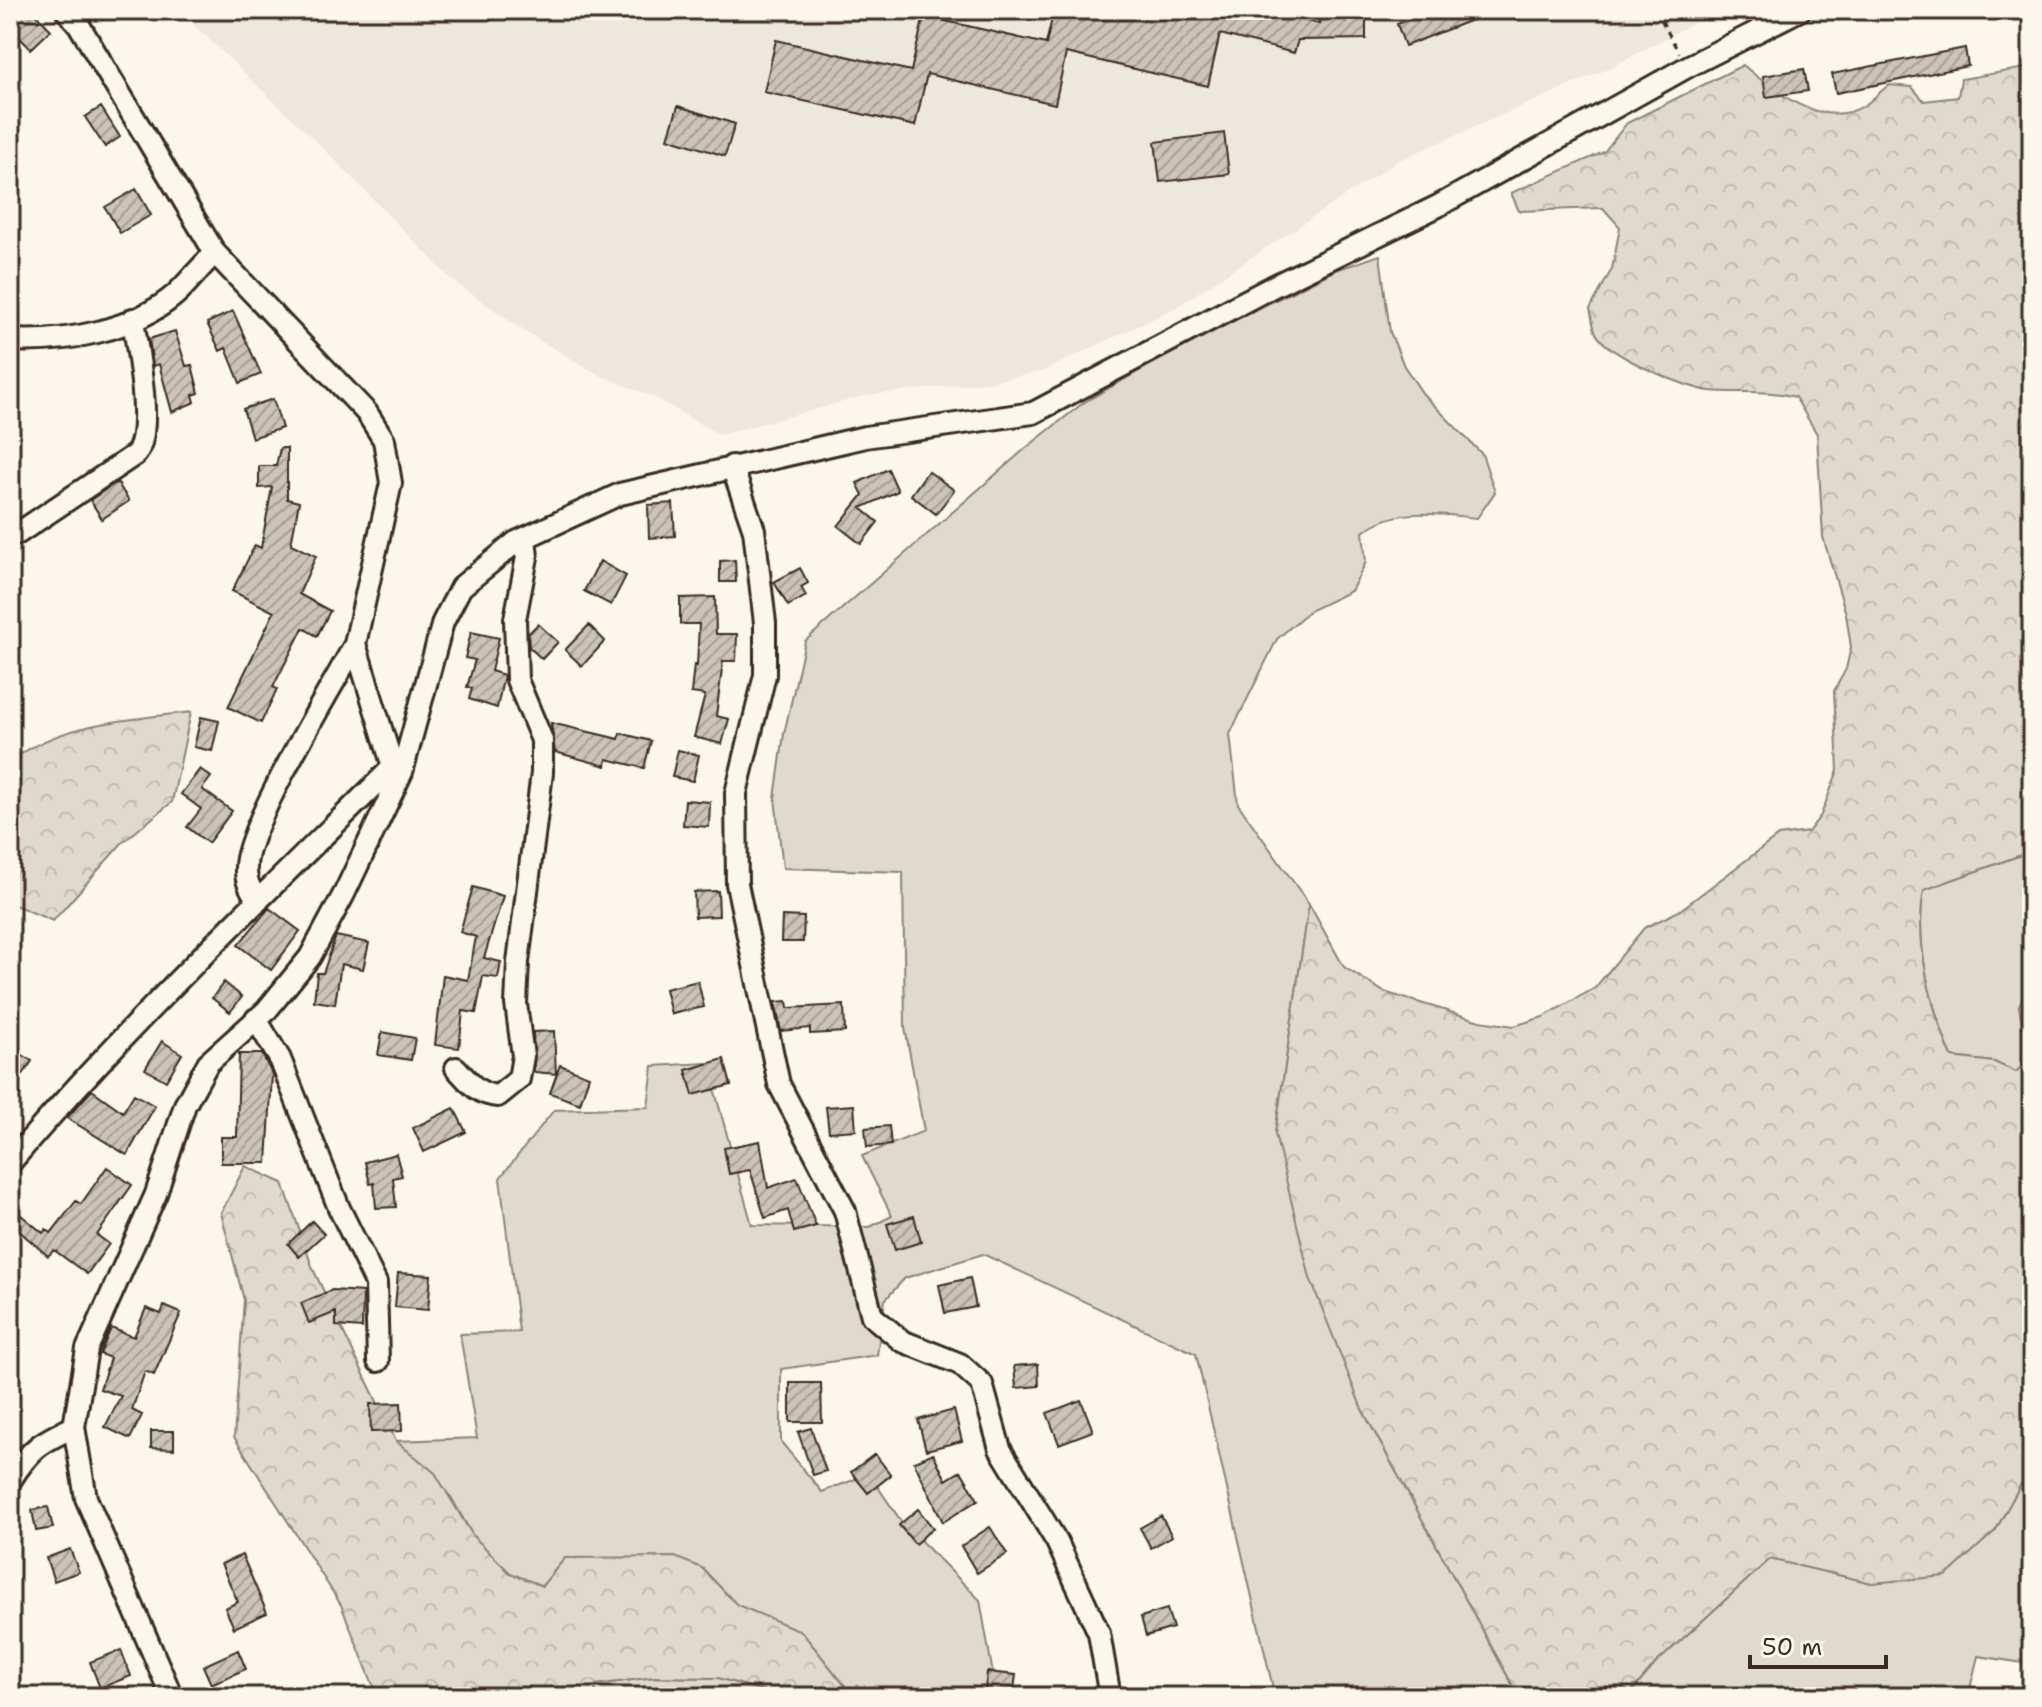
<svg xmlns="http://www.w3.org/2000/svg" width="2042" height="1707" viewBox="0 0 2042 1707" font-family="'Shantell Sans',sans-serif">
<defs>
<pattern id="forest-crowns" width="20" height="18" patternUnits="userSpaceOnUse" patternTransform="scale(2)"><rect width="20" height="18" fill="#dfd9ce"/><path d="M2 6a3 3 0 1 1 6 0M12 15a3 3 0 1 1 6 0" fill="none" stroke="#c0bab0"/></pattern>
<pattern id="building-hatch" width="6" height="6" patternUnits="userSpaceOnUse" patternTransform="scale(2)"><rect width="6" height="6" fill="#ccc4b9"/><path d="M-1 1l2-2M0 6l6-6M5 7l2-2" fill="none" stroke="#a79f96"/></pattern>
</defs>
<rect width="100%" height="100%" fill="#fbf7ec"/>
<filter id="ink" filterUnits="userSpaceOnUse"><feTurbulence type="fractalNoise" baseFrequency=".0125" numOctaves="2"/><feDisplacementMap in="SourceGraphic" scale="16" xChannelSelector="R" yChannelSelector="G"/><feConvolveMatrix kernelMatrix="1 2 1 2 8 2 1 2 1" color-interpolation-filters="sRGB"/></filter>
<g filter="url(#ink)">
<!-- built -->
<path fill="#ede8dd" d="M178,10H1718L1610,68L1399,160L1175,308L1041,372L988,382L869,395L719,435L654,397L601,376L524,331L451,279L320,145Z"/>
<!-- green -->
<path fill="#dfd9ce" stroke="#8d8276" stroke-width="2" d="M1380,255L1390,332L1404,366L1423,394L1482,454L1495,492L1477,518C1437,514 1397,506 1363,532L1366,562L1351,591L1309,611L1277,639L1230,734L1238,804L1309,904L1275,1134L1362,1409L1519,1697H1275L1196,1354L983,1254L905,1278L885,1300L877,1355L781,1369V1442L822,1492L869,1474L901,1521L980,1600L997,1697H854L801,1631L737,1605L702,1568L619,1558H565L542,1586L510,1573L473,1536L451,1497L396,1441L477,1438L460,1334L519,1332L500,1178L554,1110L648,1107L653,1066L707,1063L752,1225L870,1227L892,1216L862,1156L924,1131L905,1028L903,872L783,868L775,798L784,734L805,641L1026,448L1083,403L1176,350L1336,270Z
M2032,851V979L2019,1006L2029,1060L2016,1073L1994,1062L1952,1057C1931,1007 1914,944 1924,890Z
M2032,1464V1670L2029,1664L1978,1656L1968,1697H1627L1656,1663L1770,1559L1872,1583L1995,1531Z
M654,1677L718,1678L786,1697H595L596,1685Z"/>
<!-- forest -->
<path fill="url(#forest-crowns)" stroke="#8d8276" stroke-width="2" d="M2029,10H2032V851L1924,890C1914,944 1931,1008 1952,1057L1994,1062L2016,1072L2029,1059L2019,1006L2032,979V1464L1995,1531L1946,1576L1872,1583L1770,1559L1656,1663L1627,1697H1519L1362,1409L1310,1278L1275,1134L1309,904L1344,967L1384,992L1480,1021L1514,1026L1543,1017L1595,988L1644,928L1679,911L1778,836L1808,832L1821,815L1838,770L1834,691L1846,669L1851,647L1846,614L1823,537L1817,434L1795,397C1766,389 1739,394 1710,391C1685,388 1606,355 1596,333C1593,327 1592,316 1590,309L1612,269L1620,227L1603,208L1519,211L1511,193L1604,152L1627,123L1743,65C1774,91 1823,132 1865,105C1874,99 1880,91 1889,85L1912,87L1924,101L1958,97L1961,79L2026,68Z
M191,712L172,802L122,843L53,921L10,903V762C59,722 130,720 191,712Z
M245,1166L283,1183L313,1269L396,1441L435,1473L473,1536L510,1573L542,1586L565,1558L675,1557L702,1568L737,1605L801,1631L854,1697H786L718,1678L654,1677L596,1685L594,1697H378L341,1605L234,1437L244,1300L221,1213Z"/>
<!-- building -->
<path fill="url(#building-hatch)" stroke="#3b2a1e" stroke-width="2" d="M10,10H32L51,30L31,49L10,28Z
M1054,10H1262L1319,24V13H1366V39L1298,40L1294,53L1220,34L1208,86L1066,53L1055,104L927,74L915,126L764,92L776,40L911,71L924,16L1046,44Z
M1432,10H1495V11L1405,46L1397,24Z
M1965,48L1968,66L1836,93L1832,74Z
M1804,69L1808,91L1766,97L1763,76Z
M678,106L735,124L725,156L668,138Z
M101,107L120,137L105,147L85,117Z
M1224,133L1229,174L1160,182L1155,142Z
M136,189L151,215L120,233L105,207Z
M233,311L261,374L240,383L226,348L220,351L207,323Z
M175,331L186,366L192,365L199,393L193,395L195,402L172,412L159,364L153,366L149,339Z
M273,399L282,428L252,438L243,409Z
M280,448H287V499L299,502L291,544L316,556L299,594L330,611L317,636L303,628L273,687L277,689L261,723L228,707L274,612L232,591L255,545L261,548L272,487L259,488V466H276Z
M888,469L898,491L861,508L878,522L861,544L838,526L863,495L857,483Z
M928,471L954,490L936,514L911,495Z
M117,482L129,501L102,519L90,500Z
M673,503L675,536L649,538L648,505Z
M735,560L736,582H720V561Z
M600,561L626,576L611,605L584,591Z
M800,568L808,583L801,587L806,596L788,606L774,582Z
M715,597L716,634H737L736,661H723L716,716L729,719L722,744L694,737L705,695L691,693L694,665L697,666L699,624H680V598Z
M538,624L558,642L542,659L529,647L528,634Z
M589,625L605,641L582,666L565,650Z
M471,632L499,638L491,671L504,675L497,708L469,699L472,688L467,687L475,660L465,658Z
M201,717L219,721L212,751L194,747Z
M551,723L619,739L620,733L651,741L644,768L607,759L606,766L555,752Z
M678,750L699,755L693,781L672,777Z
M200,769L211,777L202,789L232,811L208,843L187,827L201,809L181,794Z
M685,800L710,802L709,827L683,825Z
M473,887L503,896L484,958L501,962L498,978L483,976L476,1013L463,1011L459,1048L435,1045L443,975L468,980L476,937L460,932Z
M718,891L719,916L695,917L694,892Z
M269,908L300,931L271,970L238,945Z
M782,916L804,917L803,942H781Z
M336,936L369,943L363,969L341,964L335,1004L314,1001L317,973H323Z
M698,981L704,1007L671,1014L665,989Z
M224,982L242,997L230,1012L212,998Z
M787,1001L788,1008L844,1005L845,1032L810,1034V1028L781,1031L775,1002Z
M554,1031L556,1074L534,1072L533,1032Z
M382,1032L415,1038L411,1060L378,1055Z
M162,1041L182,1054L166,1081L145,1069Z
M10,1047L32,1061L10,1094Z
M239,1054H262L272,1074L267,1163H221V1137H237Z
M724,1059L731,1085L693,1095L686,1070Z
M560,1065L589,1076L580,1104L550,1093Z
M92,1090L123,1112L134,1094L155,1106L127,1155L67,1118Z
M854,1105L856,1130L829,1132L826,1107Z
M454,1108L466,1132L424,1152L413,1128Z
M889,1126L891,1145L867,1147L865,1128Z
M760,1141L768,1188L797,1178L816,1226L794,1232L788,1210L765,1218L750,1170L729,1174L724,1148Z
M396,1154L402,1176L393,1178L396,1207L376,1208L374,1183L370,1184L365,1162Z
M107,1167L132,1185L97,1235L109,1244L87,1274L54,1250L48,1256L19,1231L10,1243V1206L43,1233L46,1229L51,1233L76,1201L81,1204Z
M914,1216L921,1242L895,1250L887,1224Z
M312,1221L324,1234L299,1257L288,1244Z
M398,1273L431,1275L428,1310L395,1307Z
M970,1278L976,1307L945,1313L939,1285Z
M332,1290L363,1292L362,1328L336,1326V1312L309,1323L301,1303Z
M164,1306L181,1313L154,1375L145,1371L132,1410L142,1415L130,1439L105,1427L121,1396L100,1389L110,1358L100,1354L111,1328L134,1337L146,1308L161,1314Z
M1038,1364L1039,1386L1016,1388L1014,1366Z
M790,1383H821L822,1422H790Z
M1081,1400L1093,1431L1059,1444L1047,1413Z
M401,1403L402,1431L371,1432L370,1404Z
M954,1410L962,1441L926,1450L918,1420Z
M811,1428L826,1471L813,1475L798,1432Z
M151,1431H174V1449L151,1448Z
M933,1453L946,1480L961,1471L978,1500L943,1522L914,1462Z
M875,1454L891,1475L868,1493L851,1472Z
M48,1507L53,1528L36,1531L32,1510Z
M918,1509L933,1528L915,1544L899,1525Z
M1161,1516L1172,1536L1151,1548L1140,1528Z
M990,1527L1007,1554L977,1573L961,1546Z
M70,1549L79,1572L54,1581L46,1558Z
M242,1555L267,1613L234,1628L225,1608L238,1602L221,1564Z
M1167,1609L1173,1628L1146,1636L1141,1617Z
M121,1650L131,1676L100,1688L90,1662Z
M238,1650L246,1669L211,1684L203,1666Z
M987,1672L1016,1675L1013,1697H984Z"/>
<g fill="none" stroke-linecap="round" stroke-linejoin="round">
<defs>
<path id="minor" d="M66,10L79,25L215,253L367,413L384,440L391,483L355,644L393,767L402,772
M10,340C64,343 134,331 176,294C190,281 201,266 215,253
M732,466L754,530L765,623V675L736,793L737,884L779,1084L845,1211L872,1316L902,1341L960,1364L982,1384L1000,1449L1057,1542L1099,1633L1110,1697
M17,534L136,454C154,429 137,351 133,319
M258,901C251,890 245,881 246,867C246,826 332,688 355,644
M256,1019L280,1059L339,1208L376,1283L378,1361
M456,1068C469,1082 478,1095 498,1096L519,1079L523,1056L516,1004L518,962L542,773V740L517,680L515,619L527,557L525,538
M10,1163C129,1023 262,897 393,767
M10,1481C30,1449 40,1442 74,1427
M172,1697L86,1498L74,1427L87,1349L156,1194L185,1105L208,1063L266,1011L310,957L344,894L402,772L443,622L461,587L516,542L620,494L865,437L1033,413L1274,286L1438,206L1689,66L1800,10"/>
</defs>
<!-- minor casing -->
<use href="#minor" stroke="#3b2a1e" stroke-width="26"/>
<!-- path -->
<path stroke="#3b2a1e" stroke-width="3" stroke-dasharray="6 6" stroke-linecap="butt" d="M1656,10L1679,53"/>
<!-- minor -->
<use href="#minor" stroke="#fbf7ec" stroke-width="20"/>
</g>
</g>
<!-- margin -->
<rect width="2042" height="1707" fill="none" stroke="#fbf7ec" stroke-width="40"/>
<rect x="20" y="20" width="2002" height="1667" fill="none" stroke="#3b2a1e" stroke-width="3" filter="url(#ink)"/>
<!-- scale -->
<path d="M1750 1655v12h136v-12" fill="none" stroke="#3b2a1e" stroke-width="4"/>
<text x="1762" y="1655" font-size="24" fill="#3b2a1e" stroke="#fbf7ec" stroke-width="6" paint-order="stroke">50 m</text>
</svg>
